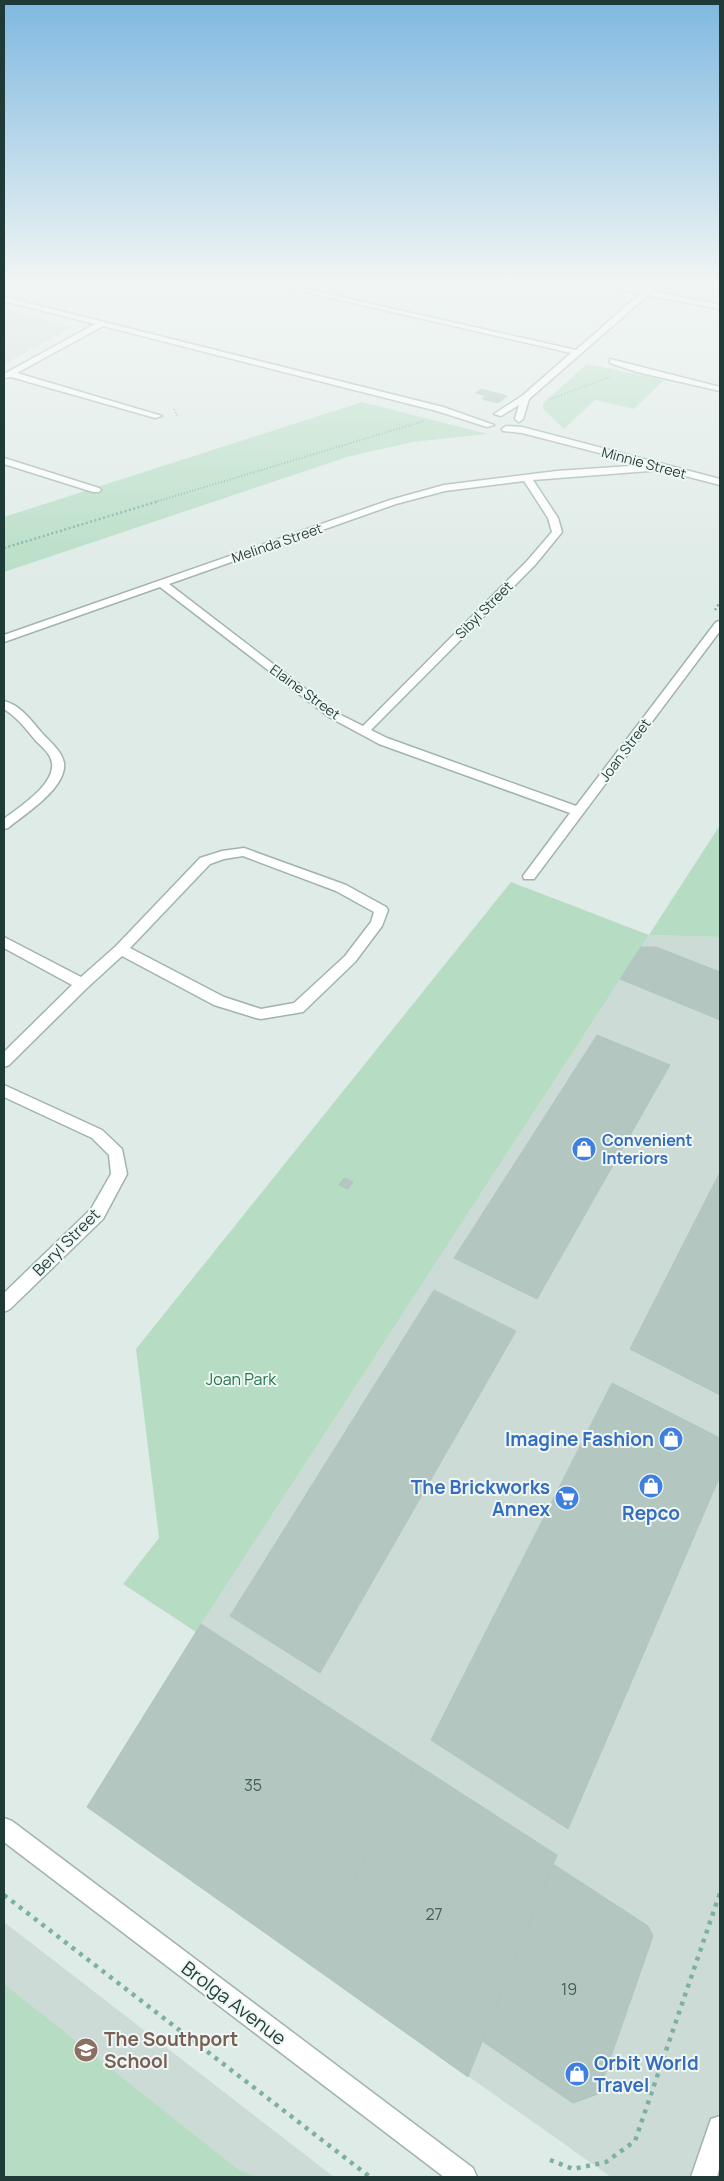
<svg xmlns="http://www.w3.org/2000/svg" width="724" height="2181" viewBox="0 0 724 2181" font-family="Manrope,sans-serif">
<rect width="100%" height="100%" fill="#dfebe7"/>
<!-- built -->
<path fill="#cddbd6" d="M4,309L73,327L4,364Z
M649,935L720,937V2177H611L87,1807L196,1632Z
M4,1922L334,2177H4Z"/>
<!-- green -->
<path fill="#b6ddc4" d="M587,364L664,380L634,409L595,400L564,429L543,409V403Z
M362,402L488,434L412,442L347,457L4,572V517Z
M720,825V937L649,935L196,1632L123,1584L159,1538L136,1349L511,882L649,935Z
M4,1984L240,2171L259,2177H4Z"/>
<!-- building -->
<path fill="#b4c6c0" stroke="#b1c5be" d="M481,389L507,396L498,403L482,399L486,396L476,393Z
M641,947H656L720,972V1020L620,979Z
M597,1035L670,1065L537,1299L454,1258Z
M720,1172V1395L630,1349Z
M344,1178L353,1182L348,1189L339,1185Z
M434,1290L516,1331L320,1673L230,1616Z
M612,1383L720,1438V1476L568,1829L431,1740Z
M201,1624L416,1764L309,1964L87,1807Z
M416,1764L557,1855L468,2077L309,1964Z
M553,1864L648,1926L653,1936L598,2094L573,2103L482,2041Z"/>
<g fill="none" stroke-linecap="round" stroke-linejoin="round">
<defs>
<path id="street" d="M271,284H283L576,350L641,293L605,286V284H617L645,289L652,284H659L653,291L720,305V309L648,295L529,399L523,419L519,422L515,419L519,405L501,416L494,414L522,396L571,353Z
M4,297L443,407L494,425L487,427L437,411L103,326L17,373L162,416L155,418L11,377L4,378V374L95,324L4,301Z
M610,359L720,387V391L637,372L610,363Z
M506,426L522,427L720,479V485L662,470L533,480L558,518L562,532L535,565L371,730L387,738L576,806L716,622L720,621V631L534,879H524L523,876L570,813L379,744L329,717L160,587L4,642V635L390,500L444,485L557,471L646,465L522,433L503,431L502,429ZM524,481L548,518L552,532L527,561L363,726L337,713L169,584L396,504L445,491Z
M4,458L99,488L101,490L99,492H93L4,464Z
M4,701C20,705 31,720 41,732C49,741 62,751 64,763C67,788 25,814 8,828L4,829V819C19,807 55,785 52,763C51,754 42,747 36,741C26,729 17,717 4,709Z
M244,848L346,885L386,907L388,910L382,926L355,962L303,1012L261,1019L256,1018L214,1005L122,956L87,988L9,1065L4,1067V1052L72,985L4,948V937L81,977L116,946L200,858L222,851ZM243,856L336,891L374,912L371,922L345,956L294,1003L261,1009L224,997L130,948L210,864L224,859Z
M4,1085L102,1130L122,1149L127,1174L103,1219L10,1309L4,1312V1293L91,1209L111,1174L109,1155L92,1138L4,1097Z
M4,1818L12,1821L473,2168L477,2177H444L4,1842Z
M720,2116V2166L717,2177H691L711,2119Z"/>
</defs>
<!-- street casing -->
<use href="#street" stroke="#a2b3af" stroke-width="3"/>
<!-- path-far2 -->
<path stroke="#7db0a5" stroke-width="2" stroke-dasharray="1 2" stroke-linecap="butt" d="M245,284L260,287
M580,284L593,286
M550,399L610,377
M174,409L178,417
M155,502L424,421"/>
<!-- path-far1 -->
<path stroke="#7db0a5" stroke-width="2.5" stroke-dasharray="2 2.5" stroke-linecap="butt" d="M4,548L159,501
M715,610L720,602"/>
<!-- path -->
<path stroke="#7db0a5" stroke-width="4.5" stroke-dasharray="4 5.5" stroke-linecap="butt" d="M4,1895L370,2177
M550,2160L573,2169L606,2162L635,2141L720,1893"/>
<!-- street -->
<use href="#street" fill="#fff" fill-rule="evenodd"/>
</g>
<!-- sky -->
<linearGradient id="sky" x2="0" y2="1"><stop stop-color="#7fb8e0"/><stop offset="0.48" stop-color="#f1f6f4"/><stop offset="1" stop-color="#f1f6f4" stop-opacity="0"/></linearGradient>
<rect width="724" height="589" fill="url(#sky)"/>
<!-- icons -->
<defs>
<symbol id="shop-disc" viewBox="-11 -11 22 22"><circle r="9.5" fill="#3f7fe0" stroke="#eff7f4"/><path d="M-5-2.5h2.3a2.7 3.5 0 0 1 5.4 0H5L5.5 6h-11ZM-1.5-2.5h3a1.5 2.3 0 0 0-3 0Z" fill="#fff"/></symbol>
<symbol id="supermarket-disc" viewBox="-11 -11 22 22"><circle r="9.5" fill="#3f7fe0" stroke="#eff7f4"/><path d="M-6-5.5h2.5l.6 2H6L4.5 2H-2.5L-4.4-4H-6ZM-1.5 3.2a1.3 1.3 0 1 0 .1 0ZM3 3.2a1.3 1.3 0 1 0 .1 0Z" fill="#fff"/></symbol>
<symbol id="school-disc" viewBox="-11 -11 22 22"><circle r="9.5" fill="#8d6e63" stroke="#eff7f4"/><path d="M0-5L7-2L0 1L-7-2ZM-4 1L0 2.5L4 1V4Q0 6-4 4Z" fill="#fff"/></symbol>
</defs>
<g fill-rule="evenodd">
<use href="#shop-disc" x="570" y="1135" width="28" height="28"/>
<use href="#shop-disc" x="657" y="1425" width="28" height="28"/>
<use href="#shop-disc" x="637" y="1472" width="28" height="28"/>
<use href="#supermarket-disc" x="553" y="1484" width="28" height="28"/>
<use href="#school-disc" x="72" y="2036" width="28" height="28"/>
<use href="#shop-disc" x="563" y="2060" width="28" height="28"/>
</g>
<g text-anchor="middle" stroke-width="4" stroke-linejoin="round" paint-order="stroke">
<!-- far-street labels -->
<g font-size="14" fill="#1f3b37" stroke="#eff7f4">
<text transform="translate(644 463) rotate(15)" y="5">Minnie Street</text>
<text transform="translate(277 543) rotate(-19)" y="5">Melinda Street</text>
<text transform="translate(484 610) rotate(-45)" y="5">Sibyl Street</text>
<text transform="translate(305 692) rotate(36)" y="5">Elaine Street</text>
<text transform="translate(625 750) rotate(-53)" y="5">Joan Street</text>
</g>
<!-- shop labels -->
<g font-size="16" font-weight="bold" fill="#366cbe" stroke="#eff7f4" text-anchor="start">
<text x="602" y="1146">Convenient<tspan x="602" dy="18">Interiors</tspan></text>
</g>
<!-- street labels -->
<g font-size="16" fill="#1f3b37" stroke="#eff7f4">
<text transform="translate(66 1242) rotate(-45)" y="6">Beryl Street</text>
</g>
<!-- park labels -->
<g font-size="16" fill="#27744c" stroke="#eff7f4">
<text x="241" y="1385">Joan Park</text>
</g>
<!-- near-number labels -->
<g font-size="16" fill="#445e59">
<text x="253" y="1791">35</text>
<text x="434" y="1920">27</text>
<text x="569" y="1995">19</text>
</g>
<!-- near-shop labels -->
<g font-size="19" font-weight="bold" fill="#366cbe" stroke="#eff7f4" text-anchor="end">
<text x="654" y="1446">Imagine Fashion</text>
<text x="550" y="1494">The Brickworks<tspan x="550" dy="22">Annex</tspan></text>
<text x="651" y="1520" text-anchor="middle">Repco</text>
<text x="594" y="2070" text-anchor="start">Orbit World<tspan x="594" dy="22">Travel</tspan></text>
</g>
<!-- near-street labels -->
<g font-size="19" fill="#1f3b37" stroke="#eff7f4">
<text transform="translate(234 2003) rotate(37)" y="7">Brolga Avenue</text>
</g>
<!-- near-education labels -->
<g font-size="19" font-weight="bold" fill="#785e54" stroke="#eff7f4" text-anchor="start">
<text x="104" y="2046">The Southport<tspan x="104" dy="22">School</tspan></text>
</g>
</g>
<!-- border -->
<rect width="724" height="2181" fill="none" stroke="#1f3b37" stroke-width="10"/>
</svg>
